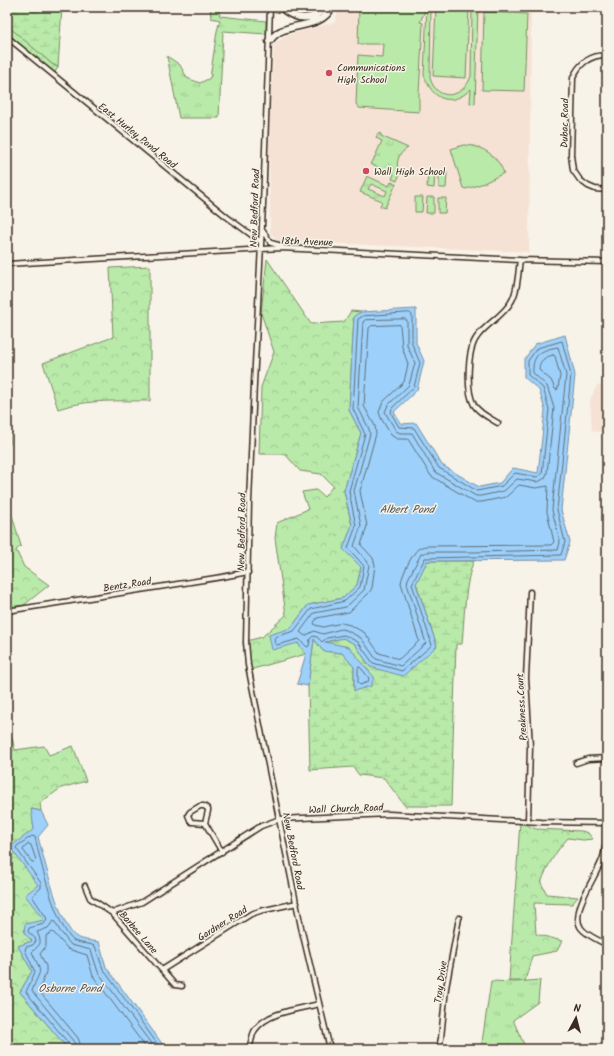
<svg xmlns="http://www.w3.org/2000/svg" width="614" height="1056" viewBox="0 0 614 1056" font-family="Kalam,sans-serif">
<defs>
<pattern id="grass-tufts" width="24" height="20" patternUnits="userSpaceOnUse"><rect width="24" height="20" fill="#b9eaaa"/><path d="M3 7l-1-3M5 7V3M7 7l1-3M15 17l-1-3M17 17v-4M19 17l1-3" fill="none" stroke="#a0c992"/></pattern>
<pattern id="forest-crowns" width="20" height="18" patternUnits="userSpaceOnUse"><rect width="20" height="18" fill="#b9eaaa"/><path d="M2 6a3 3 0 1 1 6 0M12 15a3 3 0 1 1 6 0" fill="none" stroke="#a0c992"/></pattern>
<pattern id="wetland-marsh" width="20" height="14" patternUnits="userSpaceOnUse"><rect width="20" height="14" fill="#b9eaaa"/><path d="M1 5h8M5 5V1M11 12h8M15 12V8" fill="none" stroke="#a0c992"/></pattern>
</defs>
<rect width="100%" height="100%" fill="#f7f3e8"/>
<filter id="ink" filterUnits="userSpaceOnUse"><feTurbulence type="fractalNoise" baseFrequency=".025" numOctaves="2"/><feDisplacementMap in="SourceGraphic" scale="8" xChannelSelector="R" yChannelSelector="G"/><feConvolveMatrix kernelMatrix="1 2 1 2 8 2 1 2 1" color-interpolation-filters="sRGB"/></filter>
<g filter="url(#ink)">
<!-- built -->
<path fill="#f6e2d4" d="M339,7H531L529,252L278,241L270,233L269,126L274,43L291,34L335,22Z
M597,385L607,386V433L592,431L590,400Z"/>
<!-- grass -->
<path fill="url(#grass-tufts)" stroke="#7a8a64" fill-rule="evenodd" d="M210,7H218L220,16L266,21V34L223,31L219,118H179L167,56L180,65L187,78L200,83L210,78L217,31L220,20L211,18Z
M378,133L381,134V136L408,148C399,153 396,160 398,170L401,171L397,181L392,179L394,174L370,164L372,161H373L382,141L376,138Z
M367,176L389,186L391,182L396,184L385,208L380,206L382,201L360,192ZM371,184L387,191L385,196L368,189Z
M540,980L538,1002L513,1020L526,1049H481L491,981L515,982Z"/>
<!-- forest -->
<path fill="url(#forest-crowns)" stroke="#7a8a64" d="M7,24L52,64L58,67L53,76L7,39Z
M267,259L311,324L344,322L351,311L361,312L354,317L349,410L361,433L344,491L352,526L343,549L361,567L357,585L343,598L308,605L291,628L298,643L306,654L246,671L243,642L262,637L286,615L275,538L277,523L308,509L302,492L316,490L324,497L333,486L321,474L300,471L285,454H259L261,387L274,352L261,313Z
M150,266V401C120,401 87,399 58,409L43,363L113,337L110,268Z
M10,423V444L7,448V425Z
M7,498L21,546L16,550L24,567L49,585L24,605L7,607Z
M7,719L15,750L44,746L49,755L73,746L86,781L61,788L40,803L41,811L32,809L34,829L38,885L44,920L33,941L18,946L32,971L20,992L68,1049H7Z
M520,822L536,829L582,831L588,833L593,839L583,840L568,838C556,851 547,866 541,883L547,894L578,897L572,904L534,903L536,934L562,941L557,951L532,956L525,981H509Z"/>
<!-- wetland -->
<path fill="url(#wetland-marsh)" stroke="#7a8a64" d="M7,7H62L58,67L52,64L7,25Z
M427,561H474C465,579 464,623 462,644H456L451,806H405L384,778L359,775L353,767L310,770L308,686L314,639L323,651L342,653L354,667V690L371,686L349,647L323,643L343,638L355,644L370,667L437,646L416,583Z"/>
<!-- pitch -->
<path fill="#b9eaaa" stroke="#7a8a64" d="M359,7H425L424,13L420,22L423,23L419,93V112L359,108L356,104L358,55L382,57L383,44H358Z
M427,7H431L430,78C437,103 464,98 471,76L472,7H478L475,104L470,103L471,89C451,108 432,100 424,75Z
M436,7L469,8L466,78L433,76Z
M484,12L527,14L524,91L482,90Z
M463,145C482,145 497,155 504,173L484,183L466,189L463,188L451,149Z
M428,172H435L434,188L427,187Z
M439,172L447,173L446,188H439Z
M415,197H423L422,212H415Z
M427,197H434V213H426Z
M438,198H446L445,213H438Z"/>
<!-- water -->
<path fill="#9dd1fb" stroke="#768ea3" d="M416,309V343L424,361L417,390L394,412L401,424L416,423L442,465L479,487L500,483L513,468L538,473L545,410L539,390L524,377V360L535,344L565,335L575,375L561,510L570,542L564,560L427,561L416,584L437,646L403,676L370,667L355,644L343,638L325,642L349,647L374,677L371,686L354,691V667L342,653L323,651L314,639L308,686L297,684L306,654L298,643L272,650L269,635L291,628L308,605L343,598L357,585L361,567L343,549L352,525L344,491L361,433L349,410L354,316L361,312Z
M31,809L41,811L48,825L38,837C44,858 60,928 77,937C83,940 92,941 99,942L106,967L166,1049H68L20,992L32,971L18,946L32,941L24,933L25,924L44,920L25,895L38,885L10,847L34,829Z"/>
<g fill="none" stroke-linecap="round" stroke-linejoin="round">
<!-- shore -->
<path stroke="#626d76" stroke-width="1" d="M410,313L412,315V344L420,363L414,387L392,408L391,413L399,427L414,428L439,468L477,491L502,486L515,473L537,477L542,474L549,409L543,388L528,375V361L537,348L562,341L571,375L557,510L565,542L561,555L425,558L412,584L432,645L402,671L373,663L358,642L344,635L327,638L322,642L317,637L313,636L310,639L309,646L307,647L299,639L277,645L275,644L274,639L275,637L294,631L311,609L345,601L360,587L364,566L348,548L356,526L349,491L365,434L353,409L358,319L363,316Z
M405,319L407,320V345L415,363L409,385L388,405L385,412L396,431L400,433H412L435,472L476,496H481L504,491L517,479L538,482L545,478L547,473L554,408L547,386L533,373C532,354 541,350 558,347L566,375L552,510L560,542L558,550L474,552H427L421,554L408,579L407,584L426,643L401,666L376,659L361,638L346,630L341,629L323,634L314,631L305,636L300,632L314,613L346,607L364,590L369,565L367,561L354,546L361,526L354,491L370,434L369,429L358,407L363,322L365,320Z
M400,325L402,347L408,364L404,382L383,402L379,412L381,418L391,435L397,439H408L431,476L474,502H482L506,497L519,485L536,488L548,486L547,512L554,542L551,545L427,546C424,546 421,547 418,549C412,554 402,575 401,583L419,641L399,659L379,653L365,633L350,625L342,623L323,627L315,625L314,623L317,618L349,612L369,593L372,588L375,565L373,558L361,545L367,526L360,491L376,434L375,426L364,406L369,328L371,326Z
M553,355L555,356L560,376L558,388L557,390L555,389L551,380L539,370C539,360 545,357 553,355Z
M359,667L361,668L369,678L368,682L360,685L358,683V669Z
M29,844L31,845L36,860L34,862H32L23,850L24,848Z
M71,1049L70,1045L26,992L35,972L25,950L26,947L33,945L36,941L35,938L28,932L29,928L44,924L47,920L46,917L32,896L41,888V883L16,848L17,846L32,836L35,837C40,860 56,928 74,941C80,944 89,943 95,946L103,969L161,1049
M76,1049L74,1042L32,991C40,967 44,978 32,952C40,944 43,944 37,932L48,928L53,921L55,922L60,931L71,945L91,950L98,972L155,1049
M82,1049L78,1038L39,991L46,972V966L40,954L46,946V936L52,932L54,933L68,949L87,955L93,976L147,1049"/>
<defs>
<path id="minor" d="M270,7L263,205L254,384L249,502L246,642L248,665L251,681L301,927L330,1049
M7,37L227,217L261,242
M607,55C591,55 579,63 573,78L571,155L573,170L580,180L588,186L595,189L607,190
M262,230L271,243L282,246
M7,264L281,248L520,260L607,262
M498,423C490,418 480,414 474,405C466,391 467,350 477,337C486,324 503,316 511,302C518,291 518,273 520,260
M7,611L222,577L248,572
M576,763L588,759L607,758
M200,806H204L208,809V811L205,823L192,822L190,820L188,815L190,812Z
M607,810C605,825 608,842 603,857C598,875 569,911 581,928C587,936 599,940 607,945
M528,821L530,747L526,678L530,592
M205,823L222,852
M85,886L90,898L112,913L175,985L182,986
M112,913L142,902L261,826L280,819L389,814L541,822L607,823
M162,970L251,914L260,911L297,903
M250,1045C252,1040 252,1034 255,1030C267,1012 299,1009 319,1004
M439,1049L441,1038L446,988L459,918"/>
<path id="highway" d="M281,7C294,20 314,22 325,7
M269,41C273,37 276,33 281,31C299,23 322,27 332,7"/>
</defs>
<!-- minor casing -->
<use href="#minor" stroke="#3b2a1e" stroke-width="7"/>
<!-- highway casing -->
<use href="#highway" stroke="#3b2a1e" stroke-width="9"/>
<!-- minor -->
<use href="#minor" stroke="#f7f3e8" stroke-width="4"/>
<!-- highway -->
<use href="#highway" stroke="#f7f3e8" stroke-width="6"/>
</g>
</g>
<!-- markers -->
<g fill="#d1495b" stroke="#f7f3e8" stroke-width="1.5">
<circle cx="329" cy="73" r="4"/>
<circle cx="366" cy="171" r="4"/>
</g>
<g text-anchor="middle" stroke-width="3" stroke-linejoin="round" paint-order="stroke">
<!-- poi labels -->
<g font-size="10" fill="#3b2a1e" stroke="#f7f3e8" text-anchor="start">
<text x="337" y="71">Communications<tspan x="337" dy="12">High School</tspan></text>
<text x="374" y="175">Wall High School</text>
</g>
<!-- street labels -->
<g font-size="10" fill="#3b2a1e" stroke="#f7f3e8">
<text transform="translate(564 123) rotate(-89)" y="4">Dubac Road</text>
<text transform="translate(138 135) rotate(39)" y="4">East Hurley Pond Road</text>
<text transform="translate(254 208) rotate(-88)" y="4">New Bedford Road</text>
<text transform="translate(307 241) rotate(2)" y="4">18th Avenue</text>
<text transform="translate(241 532) rotate(-89)" y="4">New Bedford Road</text>
<text transform="translate(127 584) rotate(-9)" y="4">Bentz Road</text>
<text transform="translate(521 707) rotate(-93)" y="4">Preakness Court</text>
<text transform="translate(346 808) rotate(-2)" y="4">Wall Church Road</text>
<text transform="translate(294 851) rotate(79)" y="4">New Bedford Road</text>
<text transform="translate(222 923) rotate(-32)" y="4">Gardner Road</text>
<text transform="translate(139 932) rotate(49)" y="4">Barbee Lane</text>
<text transform="translate(440 982) rotate(-82)" y="4">Troy Drive</text>
</g>
<!-- water labels -->
<g font-size="11" font-style="italic" fill="#545455" stroke="#f7f3e8">
<text x="407" y="513">Albert Pond</text>
<text x="70" y="992">Osborne Pond</text>
</g>
</g>
<!-- margin -->
<rect width="614" height="1056" fill="none" stroke="#f7f3e8" stroke-width="24"/>
<rect x="12" y="12" width="590" height="1032" fill="none" stroke="#3b2a1e" stroke-width="1.5" filter="url(#ink)"/>
<!-- north arrow -->
<g transform="translate(576 1018) rotate(7)" stroke="#f7f3e8" stroke-width="3" paint-order="stroke">
<path d="M0-3L7 15L0 10L-7 15Z" fill="#3b2a1e"/>
<text y="-6" font-size="11" font-weight="bold" text-anchor="middle" fill="#3b2a1e">N</text>
</g>
</svg>
